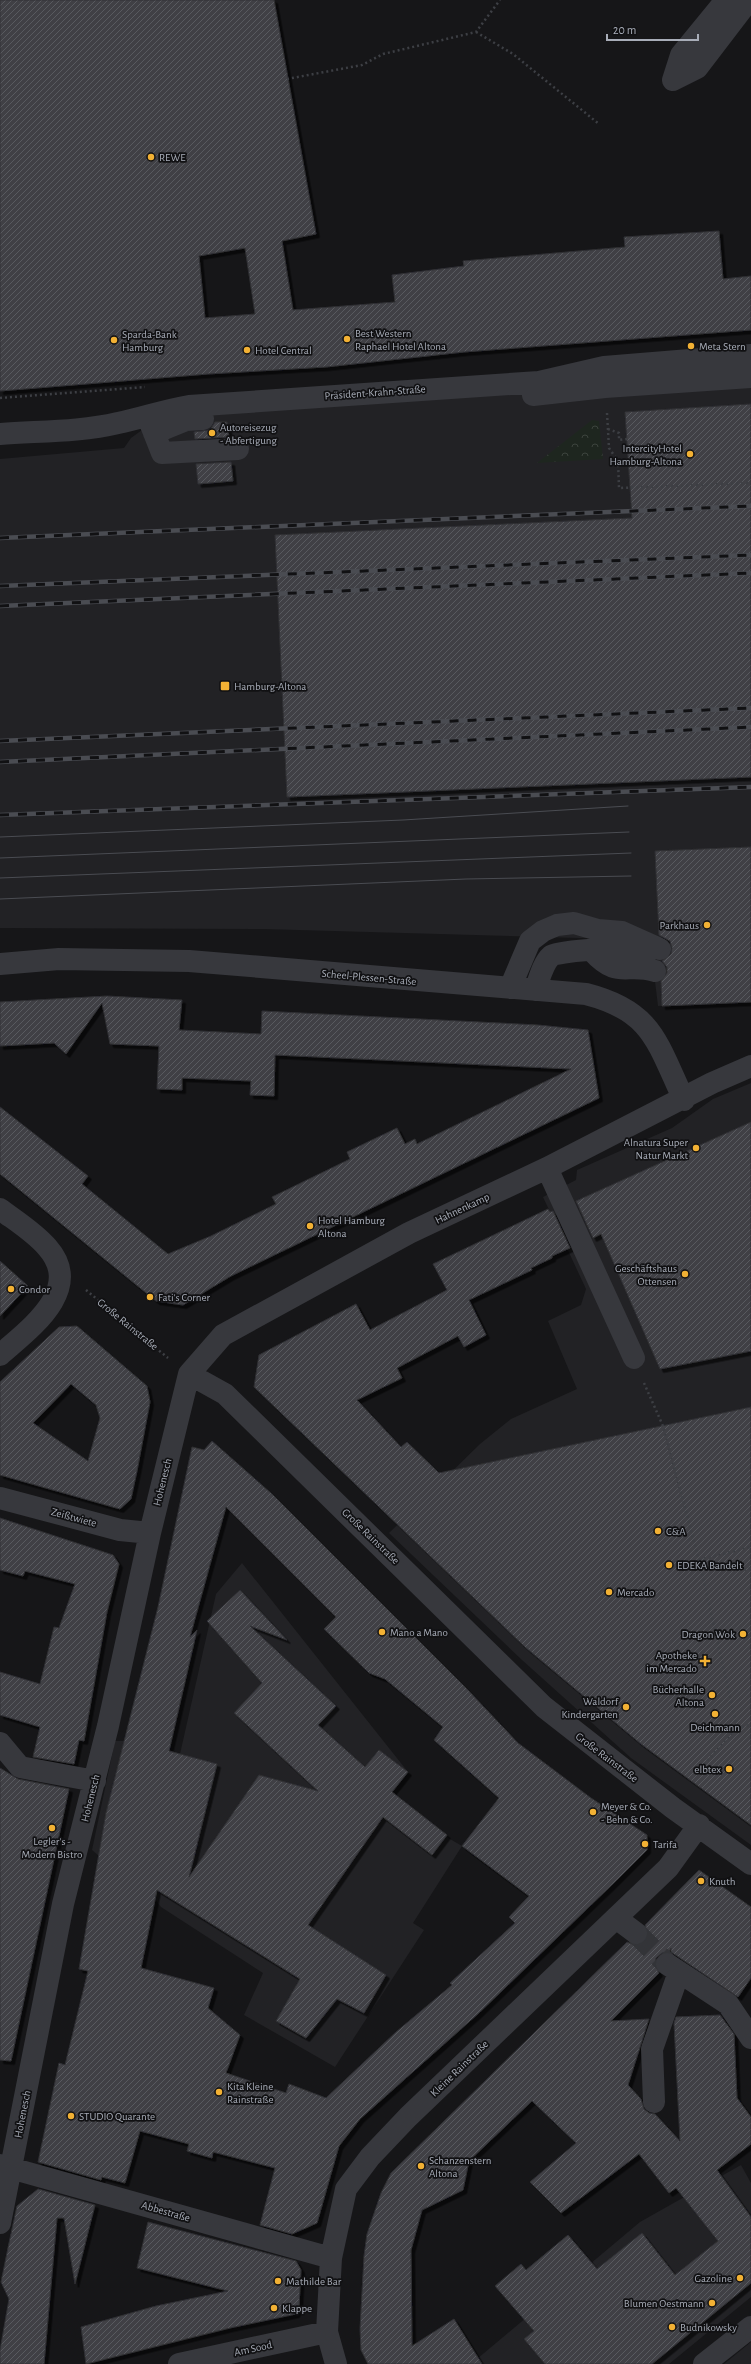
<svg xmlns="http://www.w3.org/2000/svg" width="751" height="2364" viewBox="0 0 751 2364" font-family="'Alegreya Sans',sans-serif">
<defs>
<pattern id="forest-crowns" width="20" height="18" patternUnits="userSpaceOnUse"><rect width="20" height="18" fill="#1e261f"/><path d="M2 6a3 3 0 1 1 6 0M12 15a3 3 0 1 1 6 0" fill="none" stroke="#3c433d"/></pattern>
<pattern id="building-hatch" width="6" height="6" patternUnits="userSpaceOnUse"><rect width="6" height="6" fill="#404145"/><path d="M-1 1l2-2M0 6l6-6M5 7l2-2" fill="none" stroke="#595a5e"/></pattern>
<filter id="shadow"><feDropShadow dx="3.5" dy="3.5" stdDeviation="0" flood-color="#0009"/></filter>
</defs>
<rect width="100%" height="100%" fill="#161618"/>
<!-- built -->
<path fill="#222225" d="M751,365V1002L658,1006L650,940L263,929L0,928V459L124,448L131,438L142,430L188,416Z
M751,1083V1845L631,1758L522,1660L389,1533L480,1444L511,1419L577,1389L548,1321L581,1305L586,1289L543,1197L576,1180L577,1170L672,1128L713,1099Z
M242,1563L408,1772L392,1793L450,1839L462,1846L413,1923L424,1930L335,2067L244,2015L263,1973L161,1907L141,1881L99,1856L92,1850L115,1741H126L180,1754L216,1594Z
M741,2165L751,2183V2297L669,2364H471L640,2222Z
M751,2342V2364H724Z"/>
<!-- forest -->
<path fill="url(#forest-crowns)" d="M592,420L599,421L603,459L537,463Z"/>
<!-- building -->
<path fill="url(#building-hatch)" stroke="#303034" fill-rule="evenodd" filter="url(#shadow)" d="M0,0H274L316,234L282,241L293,310L395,302L392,275L464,266L463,261L625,247L624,237L719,231L723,279L751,276V330L464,352L326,367L208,374L0,391ZM245,248L255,314L205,318L199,256Z
M751,404V777L287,797L275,535L632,518L625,412Z
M215,422H227L229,437L195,439L194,432L210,430Z
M231,462L233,481L198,484L196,464Z
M751,847V1002L662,1006L661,981L667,973V967L662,961L671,954L672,948L670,941L659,935L655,851Z
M107,996L182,1000L179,1030L261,1034L262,1011L538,1025L588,1030L599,1098L231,1276L183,1305L156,1301L0,1174V1107L88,1176L82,1184L168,1254L211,1236L276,1204L272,1197L350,1159L347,1152L397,1128L405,1144L415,1139L417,1144L571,1069L275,1055L274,1096L250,1095L251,1081L182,1078V1090L157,1089L159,1046L110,1044L102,1003L66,1054L54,1043L0,1046V1002Z
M751,1122V1351L660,1369L601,1234L593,1238L576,1201Z
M548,1209L550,1212L553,1211L570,1248L552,1256V1258L531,1268L532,1270L469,1300L486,1335L464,1347L458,1336L397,1368L402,1378L357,1400L401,1447L407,1442L439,1473L751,1407V1825L641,1744L525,1647L254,1387L259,1355L356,1304L370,1330L447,1290L433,1264Z
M0,1261L28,1286L0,1316Z
M77,1326L147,1386L150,1402L137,1471L131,1499L120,1509L0,1475V1382L59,1327ZM71,1384L96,1405L100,1418L88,1461L33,1423Z
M212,1441L272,1494L466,1688L518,1743L591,1798L647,1835V1850L617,1880L479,2013L360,2119L339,2146L317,2223L292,2234L260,2225L275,2168L213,2152L212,2158L187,2151L189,2144L140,2131L125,2183L102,2177L101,2180L38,2162L59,2063L65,2065L88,1971L79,1969L106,1813L158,1607L192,1447L204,1450ZM226,1507L336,1617L324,1629L369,1673L385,1679L443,1727L434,1740L499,1798L462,1846L529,1896L509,1917L515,1923L450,1983L452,1985L396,2032L326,2098L289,2084L286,2093L226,2073L240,2035L208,2008L214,1988L141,1968L157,1890L300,1979L276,2021L306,2038L337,1999L364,2013L386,1975L308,1925L383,1817L432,1855L447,1835L392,1792L408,1772L379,1750L365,1767L318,1725L336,1706L250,1626L287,1640L240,1590L207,1621L262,1683L234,1713L318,1791L259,1775L189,1877L217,1764L169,1751L197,1630L190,1637Z
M0,1518L113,1555L119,1564L107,1612L84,1741L79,1740L74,1764L33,1757L40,1727L0,1715V1672L40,1684L54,1627L59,1628L75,1584L25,1571L23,1576L0,1570Z
M0,1768L18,1779L69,1789L11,2061L0,2060Z
M699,1870L751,1907V1978L738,1997L671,1952V1948L669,1952L662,1953L656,1958L655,1964L659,1973L611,2021L649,2019L628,2085L641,2099L644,2109L649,2113L655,2114L680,2141L674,2023L676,2017L720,2015L734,2034L737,2098L751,2117V2144L717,2170L751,2217V2283L652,2364H545L524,2339L534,2331L495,2286L521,2264L526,2270L568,2235L597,2269L642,2233L675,2275L718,2241L676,2188L669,2193L639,2154L561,2213L530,2182L576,2143L532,2101L469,2161L463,2190L422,2210L411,2250L412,2346L454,2319L482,2364H368L361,2350L360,2329L364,2256L367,2234L381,2193L391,2173L627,1942L635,1945L646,1941L648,1934L645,1925Z
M38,2189L95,2205L75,2284L64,2218H57L44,2364H0V2350L9,2299L1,2282L9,2243L17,2206Z
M148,2222L296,2261L301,2270L299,2307L296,2314L230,2328L86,2364L81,2327L156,2306L228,2291L137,2268Z"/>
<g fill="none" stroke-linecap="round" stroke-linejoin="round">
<!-- minor-tunnel -->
<path stroke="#333438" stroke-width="22" stroke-dasharray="22 11" stroke-linecap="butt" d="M636,1933L667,1964"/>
<!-- path -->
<path stroke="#3d3f44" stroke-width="2.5" stroke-dasharray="2 3" stroke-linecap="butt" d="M476,32L513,54L599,124
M287,79L362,65L383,54L476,32L500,0
M0,398L145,387
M607,413L609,448L618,461L619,488L751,483
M608,429L619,433V440L627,439
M86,1290L168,1358
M644,1383L663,1426L699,1560L737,1728L697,1772
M699,1560L751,1547
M744,1570L751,1568
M737,1728L751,1725"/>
<!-- minor -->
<path stroke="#37383d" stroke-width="22" d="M673,80L697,68L749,0
M673,80L681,55L726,0
M533,395L605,387L751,377
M149,420L162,453L238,449
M154,433L186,420L203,419
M0,434C39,431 80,432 118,423C142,418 165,410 189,406L539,382L604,367L751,355
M592,951C618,980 626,962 655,971
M0,964L59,959L189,961L586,994C653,1011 657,1043 684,1100
M510,988L530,941L543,931L557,925L574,923L598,930L622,932L660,949
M535,990C539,980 543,963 551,956C557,951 619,947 627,950C635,954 644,964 651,970
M547,1168L634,1358
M0,1209C16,1221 34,1232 47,1247C85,1290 29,1329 0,1355
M189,1374L225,1394L544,1707L673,1808L751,1864
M0,1498L120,1530L150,1533
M0,1743L20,1767L95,1781
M616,1918L636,1933
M667,1964L728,2004L751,2038
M654,2102L652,2049L679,1972
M0,2165L331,2258
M0,2223L63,1904L108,1726L150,1533L189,1374L223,1335L409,1233L547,1168L712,1083L751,1066
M179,2364L327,2332
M336,2364L327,2332L331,2258L346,2189L370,2157L408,2117L668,1868L699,1825
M704,2364L751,2327"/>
<!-- tram -->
<path stroke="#4a4c52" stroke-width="1" d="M0,837L403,820L628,806
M0,858L629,832
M0,878L631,853
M0,899L466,879L631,876"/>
<defs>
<path id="rail" d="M0,538L751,506
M0,586L751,555
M0,606L751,573
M0,741L751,708
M0,762L751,727
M0,815L751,787"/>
</defs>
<!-- rail casing -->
<use href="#rail" stroke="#4a4c52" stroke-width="4.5"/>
<!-- rail -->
<use href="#rail" stroke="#111113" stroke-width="3" stroke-dasharray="9" stroke-linecap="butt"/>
</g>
<!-- markers -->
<g fill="#f2b134" stroke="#111113" stroke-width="1.5">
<circle cx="151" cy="157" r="4"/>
<circle cx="347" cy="339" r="4"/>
<circle cx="114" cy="340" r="4"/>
<circle cx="691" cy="346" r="4"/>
<circle cx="247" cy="350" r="4"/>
<circle cx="212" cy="433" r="4"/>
<circle cx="690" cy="454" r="4"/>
<rect x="220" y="681" width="10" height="10" rx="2"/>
<circle cx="707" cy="925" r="4"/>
<circle cx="696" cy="1148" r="4"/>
<circle cx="310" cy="1226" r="4"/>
<circle cx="685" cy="1274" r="4"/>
<circle cx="11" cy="1289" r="4"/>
<circle cx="150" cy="1297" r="4"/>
<circle cx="658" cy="1531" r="4"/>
<circle cx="669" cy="1565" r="4"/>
<circle cx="609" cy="1592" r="4"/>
<circle cx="382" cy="1632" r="4"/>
<circle cx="743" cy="1634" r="4"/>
<path d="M703 1655h4v4h4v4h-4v4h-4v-4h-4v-4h4z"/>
<circle cx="712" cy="1695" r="4"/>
<circle cx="626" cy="1707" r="4"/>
<circle cx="715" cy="1714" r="4"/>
<circle cx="729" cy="1769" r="4"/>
<circle cx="593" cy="1812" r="4"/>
<circle cx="52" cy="1828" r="4"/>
<circle cx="645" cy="1844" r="4"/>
<circle cx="701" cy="1881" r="4"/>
<circle cx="219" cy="2092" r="4"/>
<circle cx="71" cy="2116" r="4"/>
<circle cx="421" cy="2166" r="4"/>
<circle cx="740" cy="2278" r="4"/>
<circle cx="278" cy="2281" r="4"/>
<circle cx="712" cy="2303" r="4"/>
<circle cx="274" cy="2308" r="4"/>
<circle cx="672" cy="2327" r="4"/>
</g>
<g text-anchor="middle" stroke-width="3.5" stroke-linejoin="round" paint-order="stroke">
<!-- poi labels -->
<g font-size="11" fill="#a8adb8" stroke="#111113" text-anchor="start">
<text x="159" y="161">REWE</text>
<text x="355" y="337">Best Western<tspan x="355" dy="13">Raphael Hotel Altona</tspan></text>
<text x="122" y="338">Sparda-Bank<tspan x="122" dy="13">Hamburg</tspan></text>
<text x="699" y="350">Meta Stern</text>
<text x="255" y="354">Hotel Central</text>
<text x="220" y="431">Autoreisezug<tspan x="220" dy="13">- Abfertigung</tspan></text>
<text x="682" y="452" text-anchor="end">IntercityHotel<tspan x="682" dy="13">Hamburg-Altona</tspan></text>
<text x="234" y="690">Hamburg-Altona</text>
<text x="699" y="929" text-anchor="end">Parkhaus</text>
<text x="688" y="1146" text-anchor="end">Alnatura Super<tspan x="688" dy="13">Natur Markt</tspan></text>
<text x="318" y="1224">Hotel Hamburg<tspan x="318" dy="13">Altona</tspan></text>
<text x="677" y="1272" text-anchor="end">Geschäftshaus<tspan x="677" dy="13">Ottensen</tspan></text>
<text x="19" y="1293">Condor</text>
<text x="158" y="1301">Fati's Corner</text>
<text x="666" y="1535">C&amp;A</text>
<text x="677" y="1569">EDEKA Bandelt</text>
<text x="617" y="1596">Mercado</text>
<text x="390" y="1636">Mano a Mano</text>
<text x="735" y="1638" text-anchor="end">Dragon Wok</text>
<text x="697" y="1659" text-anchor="end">Apotheke<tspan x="697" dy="13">im Mercado</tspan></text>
<text x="704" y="1693" text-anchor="end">Bücherhalle<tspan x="704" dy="13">Altona</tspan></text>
<text x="618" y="1705" text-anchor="end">Waldorf<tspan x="618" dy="13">Kindergarten</tspan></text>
<text x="715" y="1731" text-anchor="middle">Deichmann</text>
<text x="721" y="1773" text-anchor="end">elbtex</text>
<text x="601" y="1810">Meyer &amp; Co.<tspan x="601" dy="13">- Behn &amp; Co.</tspan></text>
<text x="52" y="1845" text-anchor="middle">Legler's -<tspan x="52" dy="13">Modern Bistro</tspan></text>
<text x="653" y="1848">Tarifa</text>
<text x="709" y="1885">Knuth</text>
<text x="227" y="2090">Kita Kleine<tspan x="227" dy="13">Rainstraße</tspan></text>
<text x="79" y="2120">STUDIO Quarante</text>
<text x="429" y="2164">Schanzenstern<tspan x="429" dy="13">Altona</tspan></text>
<text x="732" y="2282" text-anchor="end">Gazoline</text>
<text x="286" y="2285">Mathilde Bar</text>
<text x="704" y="2307" text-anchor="end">Blumen Oestmann</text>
<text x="282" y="2312">Klappe</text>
<text x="680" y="2331">Budnikowsky</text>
</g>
<!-- street labels -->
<g font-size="11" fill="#a8adb8" stroke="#111113">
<text transform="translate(375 392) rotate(-4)" y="4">Präsident-Krahn-Straße</text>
<text transform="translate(369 977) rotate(5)" y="4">Scheel-Plessen-Straße</text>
<text transform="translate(462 1208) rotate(-25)" y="4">Hahnenkamp</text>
<text transform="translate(128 1324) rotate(39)" y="4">Große Rainstraße</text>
<text transform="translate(162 1482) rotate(-76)" y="4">Hohenesch</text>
<text transform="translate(74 1517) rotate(15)" y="4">Zeißtwiete</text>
<text transform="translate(371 1536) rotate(44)" y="4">Große Rainstraße</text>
<text transform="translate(607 1757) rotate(37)" y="4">Große Rainstraße</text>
<text transform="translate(90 1798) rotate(-76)" y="4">Hohenesch</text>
<text transform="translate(459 2068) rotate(-44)" y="4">Kleine Rainstraße</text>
<text transform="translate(22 2114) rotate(-79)" y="4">Hohenesch</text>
<text transform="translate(166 2211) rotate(16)" y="4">Abbestraße</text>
<text transform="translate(253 2348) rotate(-12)" y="4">Am Sood</text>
</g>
</g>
<!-- scale -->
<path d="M607 34v6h91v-6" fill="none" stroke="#a8adb8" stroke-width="2"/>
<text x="613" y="34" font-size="12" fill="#a8adb8" stroke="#111113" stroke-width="3" paint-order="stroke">20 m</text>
</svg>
